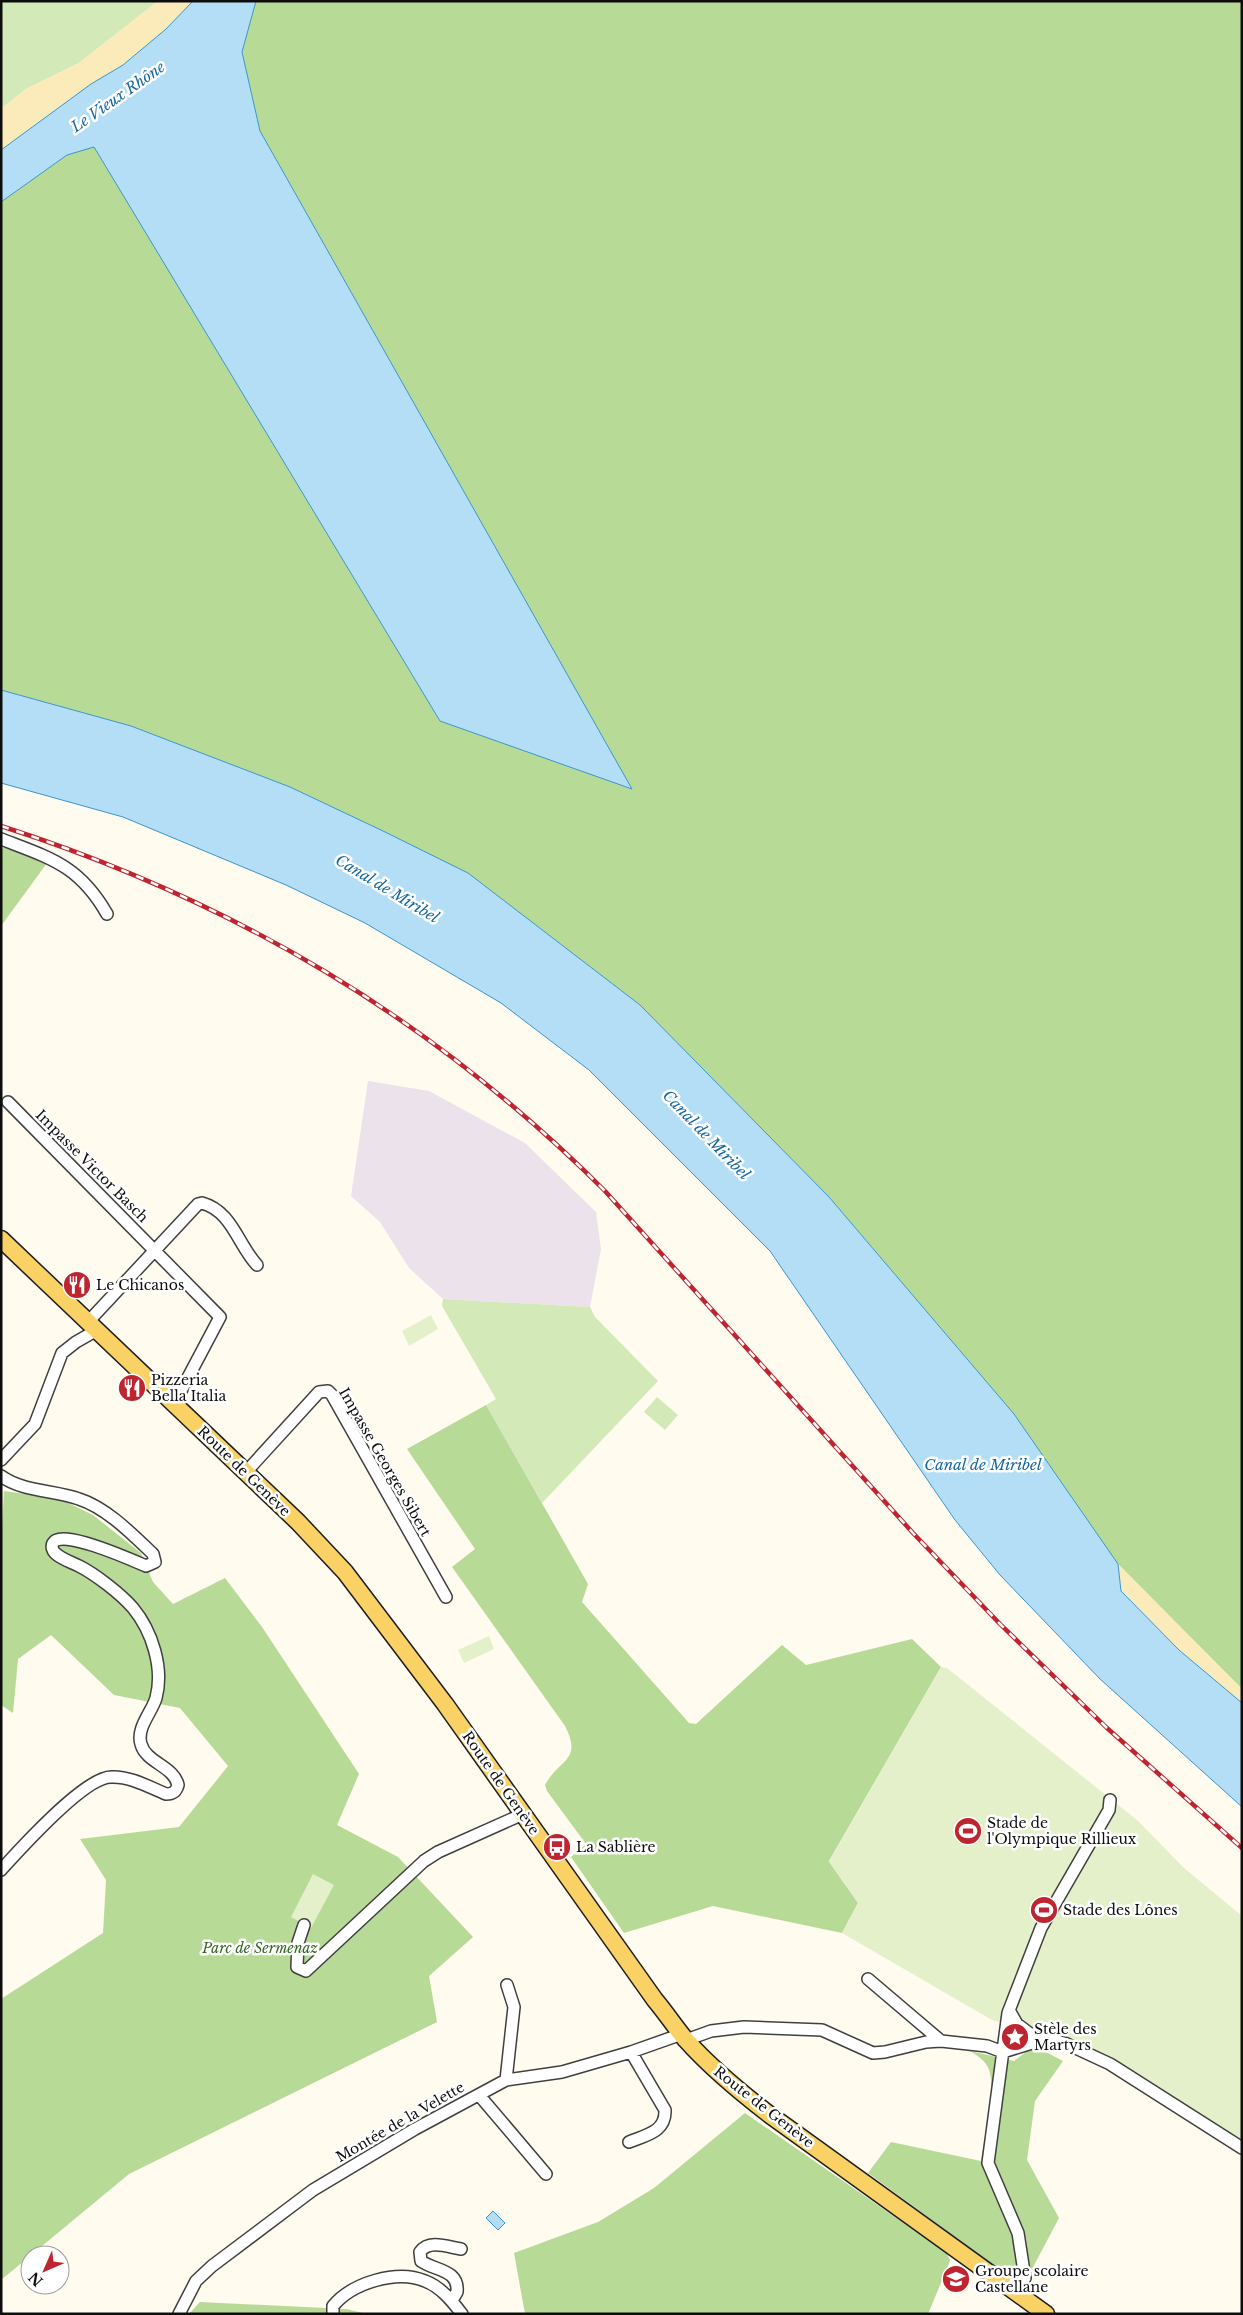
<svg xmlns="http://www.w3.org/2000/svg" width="1243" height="2315" viewBox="0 0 1243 2315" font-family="'Libre Baskerville',serif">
<rect width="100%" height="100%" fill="#fffbee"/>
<!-- industrial -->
<path fill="#ebe2ec" d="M368,1081L429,1091L525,1143L596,1212L601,1249L590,1307L443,1299L409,1268L380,1222L351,1196Z"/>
<!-- green -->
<path fill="#d3e9b8" d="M2,1H158L79,63L26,89L1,109Z
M443,1299L590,1307L595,1317L658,1381L542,1503L486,1405L496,1399L442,1306Z
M657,1397L678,1415L665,1430L644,1412Z"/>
<!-- forest -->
<path fill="#b7da97" d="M256,1H1242V1689L1118,1564L1014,1414L829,1197L640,1005L468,873L383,831L290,787L131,726L1,690V202L67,155L94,146L440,721L631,788L260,131L242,52Z
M4,847L47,863L1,926V850Z
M486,1405L588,1584L582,1602L689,1723L696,1724L782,1645L806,1665L912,1639L941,1667L829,1861L858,1903L842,1933L713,1906L624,1933L571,1857L586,1844L547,1791L545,1785C559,1759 583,1761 565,1726L452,1567L475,1549L407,1449Z
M4,1491L60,1499L93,1515L141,1553L153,1582L173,1604L225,1578L262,1627L359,1774L337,1825L398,1857L473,1937L429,1976L437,2022L129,2174L1,2280V1999L103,1933L106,1880L80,1839L179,1827L228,1766L180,1708L114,1695L51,1635L18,1659L13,1713L1,1705V1545Z
M1038,2048L1063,2061L1035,2101L1027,2160L1059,2218L1032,2269L1018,2265L1004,2273L868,2173L891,2142L981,2161C984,2139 996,2089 989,2070C986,2061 977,2055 970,2051L1014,2061L1027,2051Z
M745,2113L947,2253L950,2261L928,2314H525L514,2253L598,2222L654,2188Z
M200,2302L346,2309L367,2314H189Z"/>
<!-- sand -->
<path fill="#fbebba" d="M158,1H193L166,29L123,65L91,84L1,150V109L26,89L79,63Z
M1118,1564L1242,1689V1703L1179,1650L1121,1591Z"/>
<!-- pitch -->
<path fill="#e4f0c9" d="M431,1315L438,1329L409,1346L402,1331Z
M489,1636L494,1649L464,1663L458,1650Z
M941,1667L947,1668L1137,1820L1184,1868L1242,1916V2141L1090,2048L992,2020L842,1933L858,1903L829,1862Z
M313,1874L334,1885L311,1928L291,1917Z"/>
<!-- water -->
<path fill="#b3def6" stroke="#3996ce" d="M193,1H256L242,52L260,131L632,789L440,721L94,147L67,155L1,202V150L91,84L123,65L166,29Z
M1,690L131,726L290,787L383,831L468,873L640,1005L829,1197L1014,1414L1118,1564L1121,1591L1179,1650L1242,1703V1807L1100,1679L1000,1575L955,1520L770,1251L589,1070L501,1003L365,923L286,885L123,817L1,783Z
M493,2211L505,2223L498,2230L486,2218Z"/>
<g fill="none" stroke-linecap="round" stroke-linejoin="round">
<defs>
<path id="minor" d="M1,839C50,858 79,865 107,914
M8,1102L220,1317L174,1404
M88,1322L198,1204L202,1203C232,1211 238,1245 257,1265
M1,1460L35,1424L62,1353L76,1342L97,1330
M246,1472L319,1392L328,1391L332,1395L446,1597
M1,1476C23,1492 54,1490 79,1499C107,1508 133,1535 153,1554L155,1562L146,1566C132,1560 61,1528 53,1543C51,1547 53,1551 55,1553C61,1559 71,1562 79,1566C95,1574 121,1594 133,1608C152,1631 164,1668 156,1698C152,1712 136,1728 141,1744C146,1763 174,1766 178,1785C176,1792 173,1794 166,1794C149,1787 130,1776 111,1777C85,1777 20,1849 1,1870
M304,1925L298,1943L297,1967L306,1971L424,1861L438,1852L523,1814
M868,1979L941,2041
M1009,2010L1017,2024L1029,2033L1067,2044L1110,2064L1242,2148
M686,2040L711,2031L744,2027L822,2030L873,2053L885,2052L926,2042L941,2041L987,2046L1003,2052
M1003,2052L1045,2039
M506,2080L514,2007L507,1985
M479,2095L546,2174
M629,2142C646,2135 666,2132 665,2110L631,2052
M1015,2292L1025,2278L1018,2233L988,2163L1008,2013L1041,1928L1109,1810L1110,1800
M452,2300L457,2292C459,2269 435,2271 421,2261L420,2252C429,2239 448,2247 461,2249
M179,2314L196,2281L212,2266L313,2190L415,2129L506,2080L562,2072L631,2052L682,2034
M333,2314V2306C352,2283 397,2269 425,2281C441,2287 452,2301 462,2314"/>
<path id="primary" d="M1,1239L298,1522L345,1572L445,1704L655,2000C666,2013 675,2027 686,2040C711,2068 740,2092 770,2115L1046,2314"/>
</defs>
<!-- minor casing -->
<use href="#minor" stroke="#404040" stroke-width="14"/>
<!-- primary casing -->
<use href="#primary" stroke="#1e1e1e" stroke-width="19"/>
<!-- minor -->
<use href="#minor" stroke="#fff" stroke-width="11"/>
<!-- primary -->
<use href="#primary" stroke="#f9d164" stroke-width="16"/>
<defs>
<path id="rail" d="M1,826C234,901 432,1018 605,1191L913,1533L1000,1624L1107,1728L1242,1848"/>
</defs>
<!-- rail casing -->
<use href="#rail" stroke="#be2530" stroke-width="4.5"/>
<!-- rail -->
<use href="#rail" stroke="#fff" stroke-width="2.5" stroke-dasharray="8" stroke-linecap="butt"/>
</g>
<!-- icons -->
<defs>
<symbol id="restaurant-disc" viewBox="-11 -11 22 22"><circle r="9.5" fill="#be2530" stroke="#fff"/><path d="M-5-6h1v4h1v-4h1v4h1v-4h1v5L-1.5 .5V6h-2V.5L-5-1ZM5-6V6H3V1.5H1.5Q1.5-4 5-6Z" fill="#fff"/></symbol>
<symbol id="stadium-disc" viewBox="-11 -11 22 22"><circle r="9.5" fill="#be2530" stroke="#fff"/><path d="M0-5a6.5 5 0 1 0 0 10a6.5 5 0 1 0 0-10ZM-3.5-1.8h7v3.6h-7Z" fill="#fff"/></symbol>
<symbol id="bus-disc" viewBox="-11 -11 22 22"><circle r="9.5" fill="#be2530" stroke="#fff"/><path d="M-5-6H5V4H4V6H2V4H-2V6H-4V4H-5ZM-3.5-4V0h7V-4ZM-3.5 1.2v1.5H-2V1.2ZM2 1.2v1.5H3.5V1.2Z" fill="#fff"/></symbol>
<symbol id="sight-disc" viewBox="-11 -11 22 22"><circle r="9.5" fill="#be2530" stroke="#fff"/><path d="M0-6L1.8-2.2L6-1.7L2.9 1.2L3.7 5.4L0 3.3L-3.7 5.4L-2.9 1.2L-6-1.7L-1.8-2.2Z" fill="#fff"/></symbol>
<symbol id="school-disc" viewBox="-11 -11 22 22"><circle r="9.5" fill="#be2530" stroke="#fff"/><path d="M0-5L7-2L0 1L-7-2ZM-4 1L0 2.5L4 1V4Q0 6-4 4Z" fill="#fff"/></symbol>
</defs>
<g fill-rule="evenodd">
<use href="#restaurant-disc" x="61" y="1269" width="32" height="32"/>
<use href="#restaurant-disc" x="116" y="1372" width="32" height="32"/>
<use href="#stadium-disc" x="952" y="1815" width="32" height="32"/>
<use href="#bus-disc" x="541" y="1831" width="32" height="32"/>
<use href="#stadium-disc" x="1028" y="1894" width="32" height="32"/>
<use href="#sight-disc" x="999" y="2021" width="32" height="32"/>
<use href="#school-disc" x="940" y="2263" width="32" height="32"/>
</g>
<g text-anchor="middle" stroke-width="5" stroke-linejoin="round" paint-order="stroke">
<!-- street labels -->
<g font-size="14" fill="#0d0d0d" stroke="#fff">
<text transform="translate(92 1166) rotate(45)" y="5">Impasse Victor Basch</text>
<text transform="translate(385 1462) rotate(60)" y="5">Impasse Georges Sibert</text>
<text transform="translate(244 1471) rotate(44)" y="5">Route de Genève</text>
<text transform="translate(501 1783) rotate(55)" y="5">Route de Genève</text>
<text transform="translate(764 2107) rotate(38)" y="5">Route de Genève</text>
<text transform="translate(400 2122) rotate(-30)" y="5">Montée de la Velette</text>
</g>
<!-- poi labels -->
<g font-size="14" fill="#0d0d0d" stroke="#fff" text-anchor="start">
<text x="96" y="1290">Le Chicanos</text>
<text x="151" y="1385">Pizzeria<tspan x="151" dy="16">Bella Italia</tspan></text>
<text x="987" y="1828">Stade de<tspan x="987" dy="16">l'Olympique Rillieux</tspan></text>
<text x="576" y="1852">La Sablière</text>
<text x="1063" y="1915">Stade des Lônes</text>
<text x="1034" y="2034">Stèle des<tspan x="1034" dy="16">Martyrs</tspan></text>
<text x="975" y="2276">Groupe scolaire<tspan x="975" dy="16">Castellane</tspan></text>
</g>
<!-- park labels -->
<g font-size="14" font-style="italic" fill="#2e661d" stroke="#fff">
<text x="260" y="1953">Parc de Sermenaz</text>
</g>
<!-- water labels -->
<g font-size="15" font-style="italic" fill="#1667a0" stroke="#fff">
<text transform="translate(118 97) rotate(-35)" y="5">Le Vieux Rhône</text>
<text transform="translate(387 889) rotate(31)" y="5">Canal de Miribel</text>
<text transform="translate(706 1135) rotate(46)" y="5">Canal de Miribel</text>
<text x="983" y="1470">Canal de Miribel</text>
</g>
</g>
<!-- border -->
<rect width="1243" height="2315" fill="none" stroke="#0d0d0d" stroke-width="5"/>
<!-- north arrow -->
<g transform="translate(45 2270) rotate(225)"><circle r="24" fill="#ffffff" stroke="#9e9e9e"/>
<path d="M0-4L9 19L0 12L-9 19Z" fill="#be2530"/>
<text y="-8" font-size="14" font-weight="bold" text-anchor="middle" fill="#0d0d0d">N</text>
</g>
</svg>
